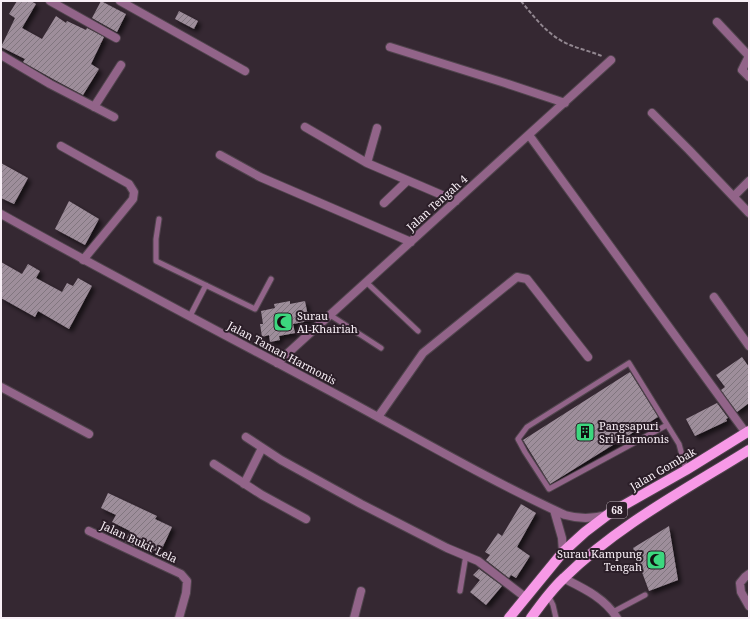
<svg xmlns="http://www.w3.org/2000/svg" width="750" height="619" viewBox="0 0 750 619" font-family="'Noto Serif',serif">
<defs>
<pattern id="building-hatch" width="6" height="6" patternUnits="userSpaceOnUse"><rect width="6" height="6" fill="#9e8e9b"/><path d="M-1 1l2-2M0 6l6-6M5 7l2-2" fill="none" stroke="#81767f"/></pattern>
<filter id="shadow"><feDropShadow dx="3.5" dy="3.5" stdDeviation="2" flood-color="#0009"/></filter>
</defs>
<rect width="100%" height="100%" fill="#352832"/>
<!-- building -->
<path fill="url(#building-hatch)" filter="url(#shadow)" d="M17,1H31L36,4L22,28L42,39L56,16L66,23L67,21L86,30L87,28L104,37L91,64L99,69L83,95L53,79L23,62L25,59L1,47L15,18L9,14Z
M101,1L126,14L117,32L92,18Z
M179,11L198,21L194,29L175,19Z
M1,163L28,178L14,204L1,198Z
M69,201L99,219L85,245L55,229Z
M1,262L22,274L28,264L40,271L36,278L62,292L67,283L73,286L78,278L92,286L69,329L38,311L35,317L1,298Z
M290,301V304L305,301L309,321L293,324L295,333L279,336L280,340L270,342L269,335L262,337L260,324H263L261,311L275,308L274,304Z
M742,357L749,367V403L737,412L721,390L725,387L716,375Z
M630,372L658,417L550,484L523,440Z
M717,403L728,418L726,419L727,421L695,436L686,419Z
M108,493L157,516L155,519L172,527L160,553L154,550L152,554L125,542L130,531L112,522L116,515L101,508Z
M521,504L536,513L517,547L530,556L516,578L511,575L509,578L486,560L490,555L485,552L498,533L502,536Z
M669,526L678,580L649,591L633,548Z
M479,569L502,586L486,605L470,592L480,580L473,575Z"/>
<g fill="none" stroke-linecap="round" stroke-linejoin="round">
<defs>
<path id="lane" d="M159,219L156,239V261L255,309L271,279
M366,282L418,331
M330,315L381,348
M190,316L206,285
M667,425L549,489L525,452L518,439L527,427L629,363L679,444L686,470
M460,591L466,555
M548,595L553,605L556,618
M613,612L645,595"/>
<path id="street" d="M50,1L116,38
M120,1L245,71
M717,22L749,56L742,70L749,77
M390,47L505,83L565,103
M1,55L50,84L114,117
M94,107L121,65
M652,113L689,150L749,213
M305,127L367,163
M377,128L367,163L456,201
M529,135L746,433
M61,146L129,184L134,192L133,199L83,260
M220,155L260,177L411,242
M734,196L749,181
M384,203L407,181
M1,214C114,277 229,337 343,398C417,438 489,480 565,515C579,519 592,519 606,515
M714,297L749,346
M277,363L611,60
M1,387L89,434
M378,417L423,353L517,277L527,279L588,357
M246,437L281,460L361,504L447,548L478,561L525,597
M214,464L262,495L306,519
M244,484L262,448
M554,510L562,538L563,552
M89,531L181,574L187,581L186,593L179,618
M749,574L745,577L740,583L741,592L749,606
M563,578C583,588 605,598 617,618
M354,618L361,591"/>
<path id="primary" d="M509,618L563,552L585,532L610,513L686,470L749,431
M531,618C541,604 551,590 564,578C618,525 685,490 749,450"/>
</defs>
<!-- lane casing -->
<use href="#lane" stroke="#50444d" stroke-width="7"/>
<!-- street casing -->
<use href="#street" stroke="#50444d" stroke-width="10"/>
<!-- primary casing -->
<use href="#primary" stroke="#50444d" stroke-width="12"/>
<!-- path -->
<path stroke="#928790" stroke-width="2" stroke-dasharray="4 2" stroke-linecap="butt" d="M521,1C535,18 548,36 570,45C580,49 592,52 602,56"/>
<!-- lane -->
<use href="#lane" stroke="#926489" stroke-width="5"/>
<!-- street -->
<use href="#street" stroke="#926489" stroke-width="8"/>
<!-- primary -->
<use href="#primary" stroke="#f799e7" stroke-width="10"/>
</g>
<!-- icons -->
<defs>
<symbol id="mosque-square" viewBox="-11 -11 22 22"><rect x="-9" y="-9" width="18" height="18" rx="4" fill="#3cd77e" stroke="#2b1e28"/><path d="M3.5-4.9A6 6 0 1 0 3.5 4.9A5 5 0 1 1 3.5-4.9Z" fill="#111"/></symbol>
<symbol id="building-square" viewBox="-11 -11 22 22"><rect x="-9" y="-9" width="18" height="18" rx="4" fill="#3cd77e" stroke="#2b1e28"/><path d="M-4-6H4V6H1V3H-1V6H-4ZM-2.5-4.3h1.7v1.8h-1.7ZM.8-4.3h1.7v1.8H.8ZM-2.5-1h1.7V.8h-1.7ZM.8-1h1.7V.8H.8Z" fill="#111"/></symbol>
</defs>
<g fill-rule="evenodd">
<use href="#mosque-square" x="272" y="311" width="22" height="22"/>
<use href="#building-square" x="574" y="421" width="22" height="22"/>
<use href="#mosque-square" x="645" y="549" width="22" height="22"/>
</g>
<g text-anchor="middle" stroke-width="4" stroke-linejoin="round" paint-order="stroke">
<!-- shield labels -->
<rect fill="#2b1e28" stroke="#bab0b8" stroke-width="1" x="607" y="502" width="20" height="16" rx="3"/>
<g font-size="10" font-weight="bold" fill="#f8eff6">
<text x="617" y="514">68</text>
</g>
<!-- street labels -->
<g font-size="11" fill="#f8eff6" stroke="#2b1e28">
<text transform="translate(437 203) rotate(-42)" y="4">Jalan Tengah 4</text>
<text transform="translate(282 353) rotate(28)" y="4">Jalan Taman Harmonis</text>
<text transform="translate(663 469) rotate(-30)" y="4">Jalan Gombak</text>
<text transform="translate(139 542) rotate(25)" y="4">Jalan Bukit Lela</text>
</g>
<!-- poi labels -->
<g font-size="11" fill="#f8eff6" stroke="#2b1e28" text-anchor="start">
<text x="297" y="320">Surau<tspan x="297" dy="13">Al-Khairiah</tspan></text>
<text x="599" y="430">Pangsapuri<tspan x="599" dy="13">Sri Harmonis</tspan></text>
<text x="642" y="558" text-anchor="end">Surau Kampung<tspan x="642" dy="13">Tengah</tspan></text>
</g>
</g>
<!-- border -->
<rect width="750" height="619" fill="none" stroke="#f8eff6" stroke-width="4"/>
</svg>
